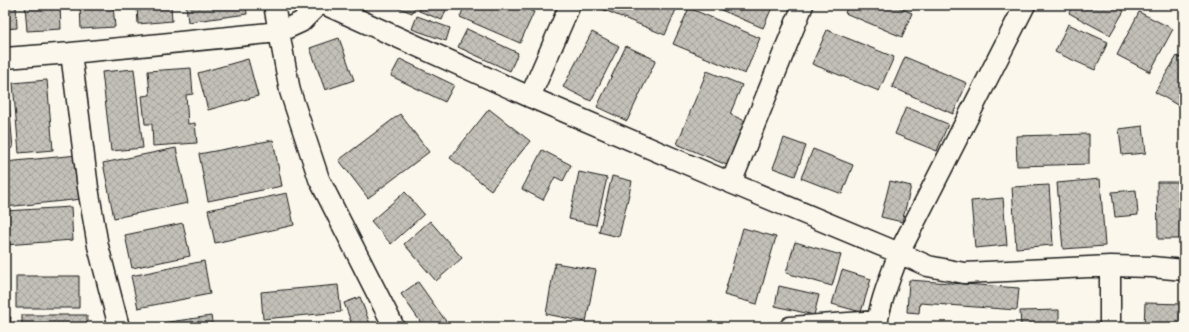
<svg xmlns="http://www.w3.org/2000/svg" width="1189" height="332" viewBox="0 0 1189 332" font-family="Kalam,sans-serif">
<defs>
<pattern id="building-cross-hatch" width="8" height="8" patternUnits="userSpaceOnUse"><rect width="8" height="8" fill="#c3c0b8"/><path d="M0 0l8 8M0 8l8-8" fill="none" stroke="#a7a49e"/></pattern>
</defs>
<rect width="100%" height="100%" fill="#fbf7ec"/>
<filter id="ink" filterUnits="userSpaceOnUse"><feTurbulence type="fractalNoise" baseFrequency=".025" numOctaves="2"/><feDisplacementMap in="SourceGraphic" scale="8" xChannelSelector="R" yChannelSelector="G"/><feConvolveMatrix kernelMatrix="1 2 1 2 8 2 1 2 1" color-interpolation-filters="sRGB"/></filter>
<g filter="url(#ink)">
<!-- building -->
<path fill="url(#building-cross-hatch)" stroke="#1c1c1c" d="M5,5H16L17,28L5,29Z
M25,5H60L61,29L27,31Z
M80,5H113L115,27L81,29Z
M137,5H171L172,21L138,24Z
M186,5H246L247,14L188,22Z
M392,5H416L412,13Z
M421,5H448L442,20L419,11Z
M465,5H518L534,12L520,43L460,17Z
M604,5H678L665,35L602,9Z
M724,5H773L763,28L721,10Z
M848,5H893L912,13L902,37L845,13Z
M1073,5H1113L1124,11L1110,35L1069,13Z
M689,8L760,38L745,74L673,44Z
M1139,12L1173,29L1150,72L1117,55Z
M417,16L450,28L446,41L412,29Z
M1068,24L1108,42L1095,70L1055,52Z
M467,29L518,53L510,71L458,47Z
M827,30L894,57L879,91L812,64Z
M592,32L619,46L591,101L563,87Z
M339,38L354,80L325,90L310,48Z
M626,46L656,60L627,121L597,107Z
M1177,56L1184,60V109L1155,92Z
M905,57L967,83L953,114L892,87Z
M248,59L258,96L208,110L198,73Z
M400,59L454,85L445,102L391,76Z
M191,68L193,94L186,95L188,124L195,123L197,143L153,146L152,124H145L142,96L150,95L148,71Z
M134,69L143,148L111,151L102,72Z
M707,71L742,85L730,114L747,122L729,166L677,144Z
M47,80L53,150L19,153L13,83Z
M5,81H7L13,148L5,149Z
M906,107L948,124L937,151L895,134Z
M489,109L530,141L491,190L450,158Z
M400,114L429,152L368,198L339,160Z
M1143,126L1146,153L1122,155L1119,129Z
M1089,134V164L1017,166L1016,136Z
M784,138L806,146L795,176L773,168Z
M273,140L282,186L208,201L199,154Z
M176,148L188,203L114,218L103,163Z
M813,149L853,165L842,194L801,178Z
M542,150L571,165L563,181L555,177L543,200L522,189Z
M78,155L82,199L5,207V162Z
M579,172L607,178L596,225L569,219Z
M612,176L632,181L619,237L599,232Z
M1100,179L1105,246L1063,249L1057,183Z
M890,181L911,186L902,222L881,217Z
M1157,182H1178L1179,199L1184,198V239H1158Z
M1049,185L1053,245L1016,248L1012,187Z
M1136,190L1138,215L1115,217L1112,192Z
M405,192L424,214L391,244L371,221Z
M287,193L294,225L215,243L208,210Z
M1003,198L1007,245L975,248L971,201Z
M71,207L73,240L5,245V211Z
M430,221L462,258L436,281L404,244Z
M183,223L190,256L132,268L125,235Z
M743,228L776,237L757,304L724,295Z
M795,242L841,255L832,286L786,273Z
M204,261L210,294L138,308L131,276Z
M555,263L596,270L586,322L546,314Z
M842,270L871,279L861,312L832,304Z
M16,276H79V308H16Z
M909,280L1019,288L1017,310L920,303L919,313L907,312Z
M418,282L450,327H424L401,294Z
M338,285L341,312L263,319L261,292Z
M779,286L819,295L814,315L775,306Z
M360,297L370,324L361,327H353L344,303Z
M1145,303L1184,304V327H1144Z
M1059,310V327H1021L1020,311Z
M22,315H87V327H22Z
M211,316L213,327H148V325Z
M5,317H11L10,327H5Z"/>
<g fill="none" stroke-linecap="round" stroke-linejoin="round">
<defs>
<path id="minor" d="M274,5L290,91L319,179L394,327
M326,5L530,97L731,183
M803,5L731,183L899,253L1025,5
M71,53L88,188L98,246L119,327
M5,58L71,53L279,32L301,22L318,5
M530,97L570,5
M790,327L878,321
M877,327C878,306 892,273 899,253L928,266L964,273L1110,266
M1110,327V266L1152,267L1184,270"/>
</defs>
<!-- minor casing -->
<use href="#minor" stroke="#1c1c1c" stroke-width="23"/>
<!-- minor -->
<use href="#minor" stroke="#fbf7ec" stroke-width="20"/>
</g>
</g>
<!-- margin -->
<rect width="1189" height="332" fill="none" stroke="#fbf7ec" stroke-width="20"/>
<rect x="10" y="10" width="1169" height="312" fill="none" stroke="#1c1c1c" stroke-width="1.5" filter="url(#ink)"/>
</svg>
